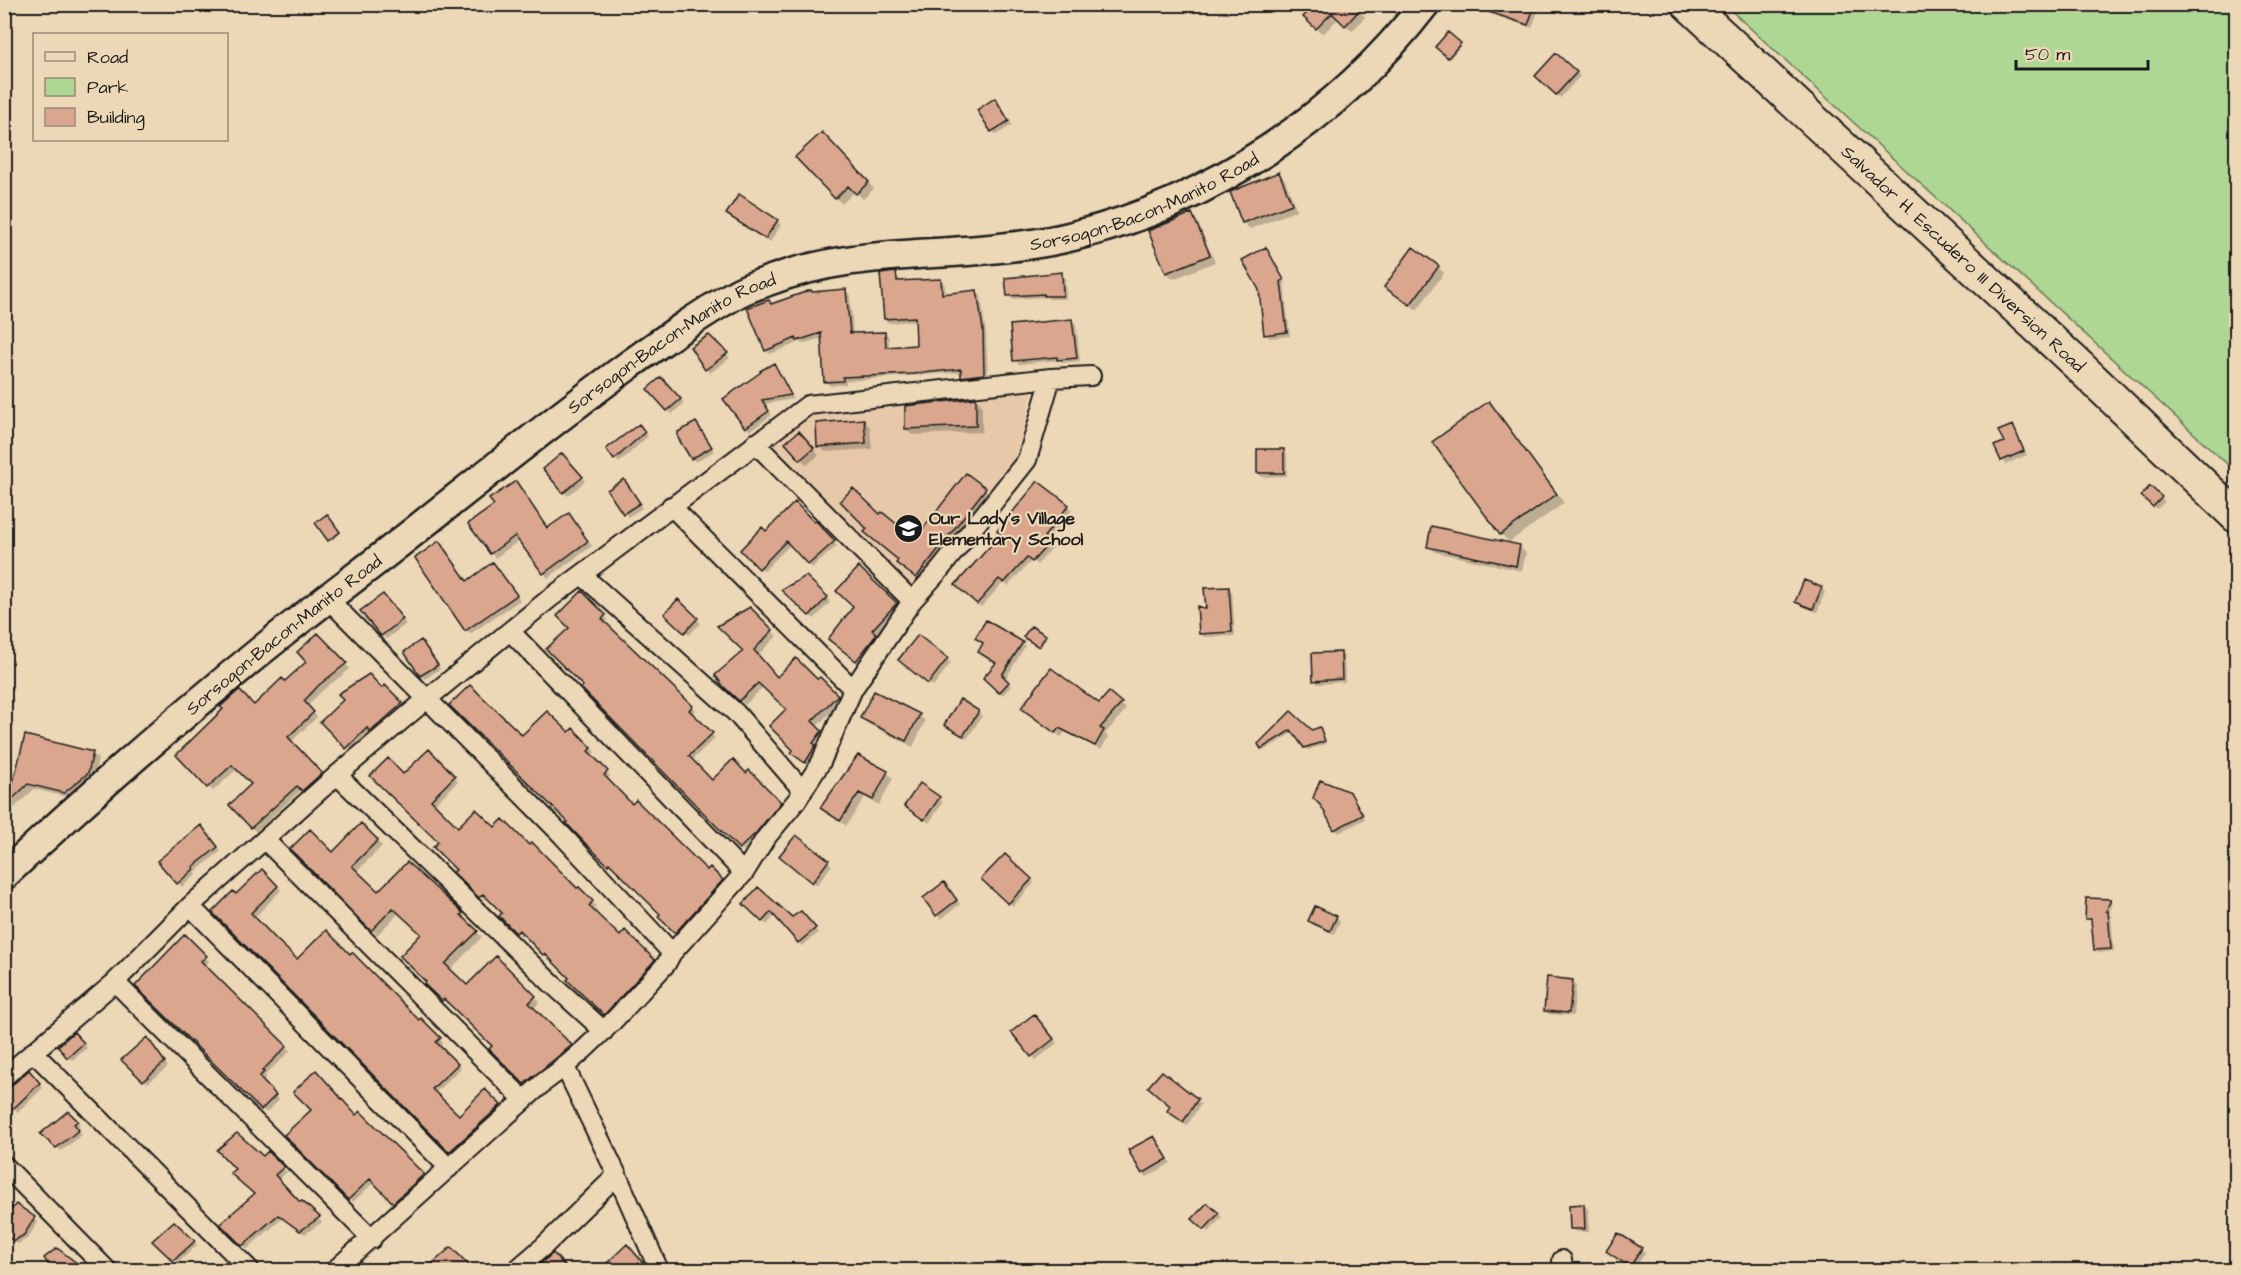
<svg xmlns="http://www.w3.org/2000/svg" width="2241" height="1275" viewBox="0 0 2241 1275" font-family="'Architects Daughter',sans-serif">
<rect width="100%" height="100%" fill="#ecd7b6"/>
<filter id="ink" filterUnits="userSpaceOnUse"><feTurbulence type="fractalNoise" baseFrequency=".0167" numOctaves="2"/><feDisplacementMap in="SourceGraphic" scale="12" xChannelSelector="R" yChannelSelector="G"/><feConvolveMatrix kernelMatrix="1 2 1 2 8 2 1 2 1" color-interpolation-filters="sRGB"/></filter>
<g filter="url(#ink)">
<!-- built -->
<path fill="#e7c9aa" d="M1033,388L1017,466L913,590L768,447L810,411Z"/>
<!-- green -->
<path fill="#aed794" stroke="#657a58" stroke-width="1.5" d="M1725,5H2236V472Z"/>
<!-- shadow -->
<path fill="#0003" d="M1308,4H1353L1365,17L1352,31L1339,18L1323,34L1305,17L1313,9Z
M1479,4H1537L1536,9L1538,11L1532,28L1482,11L1478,7Z
M1449,34L1461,45L1450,58L1437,47Z
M1556,55L1580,76L1560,98L1537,76Z
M998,104L1012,125L996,135L979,111Z
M822,134L874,189L863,199L855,191L842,204L798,157Z
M1279,174L1285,180L1297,210L1250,229L1243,223L1232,193Z
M1191,215L1197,221L1215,262L1173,279L1167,273Z
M732,217L777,221L781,225L770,242Z
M1266,249L1286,284L1284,285L1290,336L1270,338L1266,334Z
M1438,267L1444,273L1417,310L1392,292Z
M895,274L899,278L900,282L941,280L945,285V295L976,292L981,296L986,335L988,378L967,380L963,376V372L846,381V384L830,386L826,382L822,338L802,344L800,342L770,354L766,350L772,305L813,294L846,291L850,295L853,335L885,333L889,337V348L917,347L916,321L889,323L885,318Z
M1061,274L1065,278L1066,299H1049L1047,297L1012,299L1008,295Z
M1072,321L1076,324L1080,361L1062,363L1060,360L1019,364L1015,360Z
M709,336L730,358L710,373L706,369Z
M773,365L793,399L764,404L772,415L750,431L746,427Z
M661,379L684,403L672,414L649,389Z
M976,399L982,405V432L912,435L906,429Z
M1489,403L1497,411L1564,503L1509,542L1501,534Z
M864,421L870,427L872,449L825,452L819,446Z
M696,423L714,451L696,462L692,458Z
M2012,427L2016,430L2027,455L2006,464L1996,447L2006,443Z
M642,430L648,436L619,463L608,449Z
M804,439L819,455L807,465L787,443Z
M1283,450L1287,454V476L1262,477L1258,473Z
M565,458L585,481L568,496L545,469Z
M1038,483L1072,510L1047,541L1053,547L1037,565L1032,560L1008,586L1004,582L981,607L961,589Z
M627,485L642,508L628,517L609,490Z
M520,488L548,529L569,515L592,546L548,578L520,540L495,558L491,553Z
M2150,488L2165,502L2157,509L2143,496Z
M985,489L991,495L923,583L904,569L900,561L915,541Z
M329,517L340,534L330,541L329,540Z
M816,523L837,546L812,568L791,544L764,571L742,550L766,533Z
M1429,546L1520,547L1526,553L1522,571L1435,552Z
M417,558L467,582L497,568L520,600L470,634Z
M859,569L901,609L877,636L881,640L862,665L835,644L855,607Z
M805,578L830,602L814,619L783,590Z
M1228,588L1232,592L1235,636L1204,637L1200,633Z
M1821,588L1825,592L1817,612L1801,606L1797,602Z
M582,593L608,620L605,623L696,710L692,714L715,738L691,761L712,782L746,775L749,772L784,807L744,851L585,686L571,628Z
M386,600L406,624L386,639L363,612Z
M678,601L701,623L689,635L666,614Z
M750,609L777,636L758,655L778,678L817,681L820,679L842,701L816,727L826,737L811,767L792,753L795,749L788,709L764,686L745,705L730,691L745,651Z
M318,635L350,669L323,690L307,706L317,717L291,742L325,778L308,794L302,789L256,832L231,805L253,784L238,768L213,791L178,755L254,707L285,683L308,662Z
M1045,636L1046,638L1041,647L1027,638Z
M919,637L951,663L933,686L904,664Z
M421,642L440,669L425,679L421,675Z
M1022,643L1025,646L1005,680L1011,686L1003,695L985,678L998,664L980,652Z
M1341,653L1344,657L1345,682L1318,684L1315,680Z
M385,687L405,708L375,735L372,731L350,751L322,722Z
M1121,704L1126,709L1105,734L1108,737L1101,750L1065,732L1061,737L1028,713Z
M978,712L982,716L967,739L946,725Z
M1291,713L1312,732L1320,729L1326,744L1308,750L1294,732L1265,750L1260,745Z
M919,715L925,721L913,747L868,724L862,718Z
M573,730L595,752L591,756L610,776L607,780L632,806L707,872L710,869L726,884L679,936L660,917L663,914L614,866L613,867L589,845L570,822L522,738L569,735Z
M429,751L458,781L434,805L458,829L495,830L577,891L579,889L596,906L592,911L620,938L625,932L658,965L609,1018L569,980L571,978L550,957L548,958L524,933L521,936L501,916L504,913L488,897L484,900L456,872L458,870L403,776Z
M92,753L98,759L93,779L71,798L34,789L4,818V778L14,787Z
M858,757L888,773L893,778L879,805L865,797L846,826L822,807Z
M920,785L943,802L929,823L906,806Z
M1349,794L1365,819L1339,833L1335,829Z
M361,825L382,846L356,872L378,893L407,864L462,914L467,919L466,921L482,937L450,970L467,987L496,958L540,1002L533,1009L576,1051L531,1089L491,1049L495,1046L451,1003L448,1005L426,984L428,982L423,934L400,912L377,935L292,849L333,854Z
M205,831L221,851L195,872L197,874L182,887L159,861Z
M796,837L832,865L817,885L784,860Z
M1005,856L1034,883L1013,906L984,879Z
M262,871L281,890L254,918L297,961L419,1022L421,1020L443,1043L439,1047L461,1068L435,1093L459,1117L485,1091L504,1110L454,1155L214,912L236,897Z
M947,888L960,904L941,919L938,915Z
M758,889L792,919L804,916L818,933L802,946L775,915L767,925L745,904Z
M2110,901L2113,903L2109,914L2111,916L2114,951L2098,953L2096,950L2093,921L2087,918Z
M1336,917L1340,921L1334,934L1313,925L1310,921Z
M185,936L209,961L204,966L290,1051L265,1075L266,1077L261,1082L279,1100L266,1113L137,986Z
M1572,981L1576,985L1573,1016L1549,1014L1545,1010Z
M1037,1019L1057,1043L1036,1060L1013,1032Z
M4,1029L10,1036L4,1042Z
M74,1034L87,1048L72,1060L68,1057Z
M151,1043L168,1067L148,1083L123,1060Z
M33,1076L43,1088L18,1112L4,1101Z
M1197,1100L1201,1104L1187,1125L1172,1115V1106Z
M313,1110L356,1117L360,1113L427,1179L398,1205L374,1182L353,1202L286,1135Z
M68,1113L80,1125L77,1129L82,1135L61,1151L42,1134Z
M1154,1137L1171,1163L1147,1177L1143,1173Z
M268,1153L287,1172L278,1179L300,1204L322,1222L305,1234L283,1218L247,1249L222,1223L256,1194L263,1158Z
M1584,1205L1588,1209L1589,1232H1576L1572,1229Z
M16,1206L38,1222L28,1238L18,1244L4,1235L12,1210Z
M1218,1214L1222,1217L1209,1232L1194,1219Z
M174,1223L197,1245L178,1263L154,1241Z
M627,1246L647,1269L645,1270H615L608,1264Z
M451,1249L472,1270H435L431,1267Z
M1641,1249L1645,1253L1634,1269L1608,1251Z
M1602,1260L1604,1263V1270H1595Z
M1575,1262L1586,1263L1590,1266V1270H1575Z
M2235,1263L2236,1270H2227L2226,1269Z
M226,1264L232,1270H218Z
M51,1265L80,1268L83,1270H45Z"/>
<!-- building -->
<path fill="#daa78e" stroke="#1c1c1c" stroke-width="1.5" d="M1315,4H1365L1345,26L1332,13L1316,29L1303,17Z
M1474,4H1535L1528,25L1474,7Z
M1448,32L1461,43L1448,58L1435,47Z
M1556,53L1577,72L1556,95L1535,76Z
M995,98L1009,121L991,132L977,110Z
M822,132L869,182L856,194L848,186L835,199L795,157Z
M1279,172L1292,204L1242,223L1230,192Z
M739,194L778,220L765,239L726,214Z
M1192,213L1210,255L1166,273L1148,231Z
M1266,247L1284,280L1281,281L1287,332L1264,335L1259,290L1242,260Z
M1413,247L1439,266L1410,305L1384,287Z
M896,272L897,281L941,279L942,294L977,290L983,330L984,374L961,377V369L913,374L843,377V381L824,382L821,333L797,341L796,338L765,351L747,308L769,300L771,304L811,290L812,292L846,289L850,333L885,332L886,347L916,345L915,317L884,319L880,274Z
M1062,272L1063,296H1044V294L1007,296L1005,278Z
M1072,319L1077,358L1057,360V357L1013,361L1010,325Z
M709,335L728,353L705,370L690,347Z
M774,363L791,395L762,400L769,411L745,428L723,399L761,372L760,371Z
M661,377L681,399L667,411L647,389Z
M976,398V426L905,429V406Z
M1489,401L1557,494L1500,535L1432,442Z
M864,419L866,443L817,447L816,423Z
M696,422L712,447L691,459L678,438V432Z
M639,424L645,432L614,460L606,449Z
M2013,425L2024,451L2001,461L1994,446L2004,442L1998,431Z
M799,431L814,448L800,460L785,443Z
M1257,449H1284V473H1257Z
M562,453L583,477L563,493L543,469Z
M966,473L986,488L916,578L896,563L898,560L864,532L867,529L840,501L853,488L880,514L882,512L915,539Z
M624,479L640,503L623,514L607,490Z
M516,481L547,528L569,513L588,541L543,574L515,536L490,554L468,524L494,505L489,499Z
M1038,481L1069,505L1044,537L1050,542L1032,562L1027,558L1004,583L999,579L977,604L955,585L1001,534L997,531Z
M2150,486L2162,497L2153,507L2141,496Z
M795,502L814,522L816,521L835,541L808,565L786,541L759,569L740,550L762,527L766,531Z
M327,514L340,532L328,541L315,523Z
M1431,526L1520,545L1516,566L1427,547Z
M439,541L467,581L493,562L517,595L465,631L415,558Z
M859,567L897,603L872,630L877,634L856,661L828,639L853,607L836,591Z
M806,576L828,597L809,616L781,590Z
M1804,580L1822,587L1813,609L1795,602Z
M1229,587L1232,632L1199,634L1197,606L1206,609L1204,588Z
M582,591L606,615L602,619L693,706L689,710L713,733L689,756L712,780L733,759L746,773L749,770L781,802L756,833L739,849L581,688L583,686L546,649L569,628L557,616Z
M383,594L403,619L381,636L360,611Z
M678,599L698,618L684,633L664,614Z
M750,607L773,630L754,650L777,677L796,658L817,679L820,677L838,695L812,721L822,731L813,743L816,745L805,763L791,753L793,750L769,726L786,709L758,683L739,701L723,686L715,675L743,651L717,626Z
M986,620L1023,642L1002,675L1009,682L999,693L983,678L996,663L978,652L983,643L975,638Z
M1031,626L1046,635L1039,647L1023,637Z
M318,633L347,663L319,685L304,701L314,712L288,737L322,773L302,791L297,786L251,828L229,805L251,784L232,765L207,788L176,755L223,709L220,707L239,690L254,705L282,678L285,681L306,662L297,652Z
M918,635L948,658L928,684L898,660Z
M421,640L438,665L420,676L404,652Z
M1341,652L1342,679L1313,681L1312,653Z
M1051,668L1099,703L1109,692L1122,703L1100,728L1104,730L1095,746L1059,728L1055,733L1021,708Z
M369,674L382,688L385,685L403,703L370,732L367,728L346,749L320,722L343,700L338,694Z
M470,685L522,735L547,711L569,732L573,728L592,748L588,751L608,771L604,775L632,804L636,800L707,870L710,867L723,880L675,933L658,917L660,914L609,863L608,865L584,842L566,823L568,822L449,705Z
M874,691L920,714L906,741L860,718Z
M960,699L979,711L963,736L944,725Z
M1291,711L1312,730L1320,727L1325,741L1304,748L1291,730L1261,749L1258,744Z
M25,735L93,752L88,773L64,793L28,784L8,803Z
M429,749L455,776L431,800L458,827L476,809L495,827L503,819L529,845L532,842L577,888L579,887L593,901L589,906L620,936L625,930L655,960L604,1015L567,980L569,978L545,954L543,955L519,930L516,933L499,916L502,913L483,894L479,898L453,872L456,870L433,847L438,842L370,776L388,758L403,774Z
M858,755L888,771L873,800L859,793L840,821L820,808Z
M1320,780L1350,792L1363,815L1334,830L1321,806L1313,798Z
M920,783L940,797L924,820L904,806Z
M361,823L378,840L352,866L378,891L407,862L463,913L461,915L478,931L445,964L467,985L496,956L536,996L529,1003L572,1045L524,1084L489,1049L492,1046L444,999L442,1001L424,984L426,982L400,956L421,934L393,908L371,931L290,849L310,829L333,852Z
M201,825L218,847L193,867L194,869L177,884L157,861Z
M796,835L829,860L812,883L779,856Z
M1005,854L1032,879L1008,904L981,879Z
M262,869L278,886L251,913L276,939L297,959L326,930L350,954L352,952L419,1020L421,1018L441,1038L436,1042L458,1064L432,1089L459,1115L485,1089L501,1105L449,1152L212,912L233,891L236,894Z
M944,882L957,900L936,916L923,898Z
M758,887L792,917L801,911L816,928L798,943L771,912L762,922L743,904Z
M2086,898L2111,899L2106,911H2108L2111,949L2094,950L2091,919H2085Z
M1315,906L1337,916L1330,931L1308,921Z
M185,934L207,956L201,961L287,1046L262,1071L264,1072L259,1077L276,1095L261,1110L135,986Z
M1547,977L1573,980L1569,1013L1544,1011Z
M1034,1014L1054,1039L1031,1057L1011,1032Z
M74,1032L84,1043L67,1058L58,1046Z
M147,1037L165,1062L143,1081L121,1060Z
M29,1070L40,1083L13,1109L4,1102V1088L11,1086Z
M316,1070L356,1115L360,1111L424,1174L393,1203L370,1179L348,1200L284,1135L311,1110L293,1092Z
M1162,1071L1198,1099L1183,1122L1167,1111L1170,1106L1148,1087Z
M68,1111L78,1121L74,1124L79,1130L56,1148L40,1134Z
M237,1133L263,1156L268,1151L284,1167L275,1175L300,1202L302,1201L320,1217L300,1231L278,1215L242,1246L220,1224L254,1194L230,1173L235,1169L217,1150Z
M1154,1136L1168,1159L1142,1174L1128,1150Z
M4,1199L12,1209L16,1204L35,1217L24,1235L14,1241L4,1235Z
M1207,1203L1219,1213L1204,1230L1192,1219Z
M1584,1204L1585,1229H1570L1569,1205Z
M174,1221L195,1241L173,1261L152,1241Z
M1618,1233L1642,1248L1630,1267L1606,1251Z
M627,1244L644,1264L637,1270H614L606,1264Z
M451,1247L474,1270H425Z
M57,1248L86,1270H52L44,1258Z
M553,1253L569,1270H533L551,1255Z"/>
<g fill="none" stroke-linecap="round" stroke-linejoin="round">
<defs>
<path id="minor" d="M755,443L912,601
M671,506L853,689
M582,575L736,713L803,791
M328,599L562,835L672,953
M510,631L744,873
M337,775L550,982L604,1031
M265,840L524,1100
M190,906L449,1168
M115,982L372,1239
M33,1052L250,1270
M565,1067L617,1175L659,1270
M4,1077L115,982L190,906L337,775L427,699L549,599L808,405L1051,378L1091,376
M4,1165L107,1270
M1562,1260L1563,1270
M335,1270L544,1082C590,1050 627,1006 666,964L672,953L744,873L765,839L797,800L821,762L853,689L912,601L939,571L1027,460L1051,378
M516,1270L544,1246L617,1175"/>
<g id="primary">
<path id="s1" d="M4,875C94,791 187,710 283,633C332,594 383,557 432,517C497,466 562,414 629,365C664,340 699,315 736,294C746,288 758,285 768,281C840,254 905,256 979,250C1011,247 1042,244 1073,236C1210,203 1339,116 1425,4"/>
</g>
<g id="trunk">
<path id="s2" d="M1688,4L2078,365L2236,516"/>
</g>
</defs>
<!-- minor casing -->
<use href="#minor" stroke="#1c1c1c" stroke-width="22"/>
<!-- primary casing -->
<use href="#primary" stroke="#1c1c1c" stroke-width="33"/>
<!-- trunk casing -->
<use href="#trunk" stroke="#1c1c1c" stroke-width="36"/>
<!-- minor -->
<use href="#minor" stroke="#ecd7b6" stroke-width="18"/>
<!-- primary -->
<use href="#primary" stroke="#ecd7b6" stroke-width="28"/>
<!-- trunk -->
<use href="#trunk" stroke="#ecd7b6" stroke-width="32"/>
</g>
</g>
<!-- icons -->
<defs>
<symbol id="school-disc" viewBox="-11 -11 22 22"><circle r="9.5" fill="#1c1c1c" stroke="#ecd7b6"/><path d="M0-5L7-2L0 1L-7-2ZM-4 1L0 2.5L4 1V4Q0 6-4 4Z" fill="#fff"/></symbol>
</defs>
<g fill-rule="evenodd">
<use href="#school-disc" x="892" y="512" width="33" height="33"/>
</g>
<g text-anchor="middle" stroke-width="4.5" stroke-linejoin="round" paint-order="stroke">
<!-- street labels -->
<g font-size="18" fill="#1c1c1c" stroke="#ecd7b6">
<text dy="6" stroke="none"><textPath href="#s1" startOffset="1358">Sorsogon-Bacon-Manito Road</textPath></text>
<text dy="6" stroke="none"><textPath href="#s2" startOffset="375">Salvador H. Escudero III Diversion Road</textPath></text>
<text dy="6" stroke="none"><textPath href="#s1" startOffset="855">Sorsogon-Bacon-Manito Road</textPath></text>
<text dy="6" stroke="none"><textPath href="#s1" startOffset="369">Sorsogon-Bacon-Manito Road</textPath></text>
</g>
<!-- poi labels -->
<g font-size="18" font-weight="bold" fill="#1c1c1c" stroke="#ecd7b6" text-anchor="start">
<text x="929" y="524">Our Lady's Village<tspan x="929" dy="21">Elementary School</tspan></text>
</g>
</g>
<!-- margin -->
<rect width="2241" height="1275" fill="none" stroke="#ecd7b6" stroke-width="24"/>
<rect x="12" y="12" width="2217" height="1251" fill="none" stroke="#1c1c1c" stroke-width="2" filter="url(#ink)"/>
<!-- legend -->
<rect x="33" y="33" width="195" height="108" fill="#ecd7b6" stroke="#998c78" stroke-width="1.5"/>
<rect x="45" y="52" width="30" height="9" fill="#ecd7b6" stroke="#998c78" stroke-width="1.5"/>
<text x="87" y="63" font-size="18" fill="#1c1c1c">Road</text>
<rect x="45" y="78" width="30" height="18" fill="#aed794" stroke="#998c78" stroke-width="1.5"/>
<text x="87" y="93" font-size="18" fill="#1c1c1c">Park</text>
<rect x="45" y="108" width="30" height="18" fill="#daa78e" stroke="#998c78" stroke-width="1.5"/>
<text x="87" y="123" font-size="18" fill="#1c1c1c">Building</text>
<!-- scale -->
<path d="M2016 60v9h132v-9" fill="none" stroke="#1c1c1c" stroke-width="3"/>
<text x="2025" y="60" font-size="18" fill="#1c1c1c" stroke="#ecd7b6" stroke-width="4.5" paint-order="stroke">50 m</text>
</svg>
